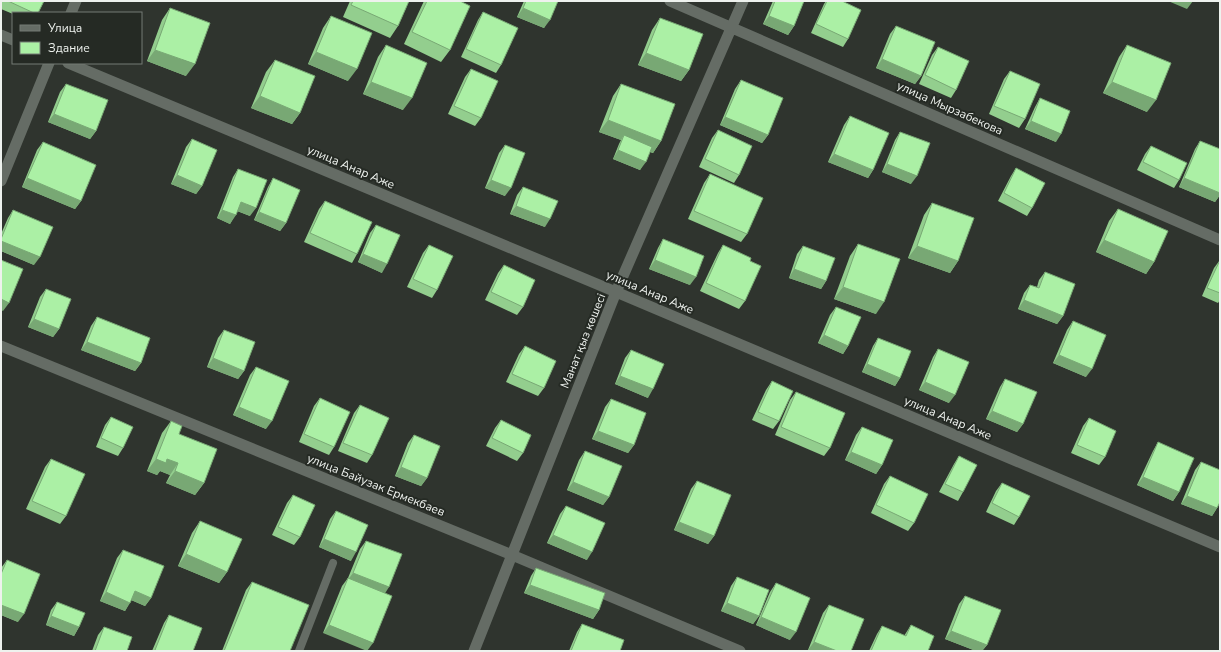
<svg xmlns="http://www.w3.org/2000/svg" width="1221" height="652" viewBox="0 0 1221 652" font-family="'Nunito Sans',sans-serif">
<rect width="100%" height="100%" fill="#2f342e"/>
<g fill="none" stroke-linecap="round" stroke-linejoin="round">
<!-- service -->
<path stroke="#656c65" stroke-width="8" d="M299,651L333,563"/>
<!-- minor -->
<path stroke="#656c65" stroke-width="11" d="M670,1L1220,240
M71,13L76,1
M1,35L13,40
M68,63L616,292L1220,547
M1,181L49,63
M1,346L512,555L740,651
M474,651L616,292L743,1"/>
</g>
<!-- wall -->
<path fill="#93ce8e" d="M1,1H44L38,13H13V14L1,9Z
M350,1H409L398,26L390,38L343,17Z
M424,1H460L450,50L441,62L404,44Z
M524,1H558L544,28L517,17Z
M773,1H804L794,26L788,35L763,24Z
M826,1H842L848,39L843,47L811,33L824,4Z
M170,8L186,76L147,61L162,20Z
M483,12L501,65L496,73L461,57L478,20Z
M331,16L348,81L308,64L323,28Z
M660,18L689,70L681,81L638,65L652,30Z
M896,26L921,76L915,84L876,68L890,34Z
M386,45L403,110L363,94L378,57Z
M1127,45L1147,112L1103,93L1119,57Z
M938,47L956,90L951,98L919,84L932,55Z
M275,60L300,113L292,124L251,108L266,72Z
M471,69L481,118L475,126L448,114L465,77Z
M1010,71L1025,119L1019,128L989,114L1004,79Z
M741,80L768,135L762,143L720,125L735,89Z
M66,84L96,131L90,139L48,122L60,92Z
M621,84L661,141L653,153L650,152L640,170L613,159L619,144L621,140L599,132L613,96Z
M1040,98L1056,142L1025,129L1035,107Z
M850,116L873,170L868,178L828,162L844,125Z
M718,130L739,175L734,183L699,167L712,138Z
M900,132L911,184L882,172L895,140Z
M192,139L202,186L196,194L171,184L186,147Z
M1200,141L1220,149V195L1215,202L1179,187L1195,149Z
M43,142L81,201L75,209L22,187L37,150Z
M505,145V196L485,188L499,153Z
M1151,146L1179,180L1174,188L1137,170L1145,154Z
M1016,168L1032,208L1027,216L998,201L1011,176Z
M238,169L250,216L237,211L230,224L217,218L233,177Z
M710,174L747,234L741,242L688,219L704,183Z
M273,178L286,223L280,231L254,220L268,187Z
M523,187L545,227L510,214L517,195Z
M325,201L357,254L352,263L304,242L319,209Z
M932,203L958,261L950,273L908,258L924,215Z
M1118,209L1154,262L1146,274L1096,252L1109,221Z
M13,210L34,265L1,251V234L8,218Z
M376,225L382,273L358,262L370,233Z
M663,239L690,285L649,269L658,248Z
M858,244L876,314L834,299L850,256Z
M429,245L437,290L432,298L407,287L423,253Z
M723,245L750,261L745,301L739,309L700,291L718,253Z
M803,246L826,281L821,289L789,278L797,254Z
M1220,260V300L1218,303L1202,296L1214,268Z
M504,265L523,307L517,315L485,300L498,273Z
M1045,272L1063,316L1057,324L1018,309L1024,293L1030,285L1037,287L1039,280Z
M46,289L59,329L53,337L28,327L40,297Z
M836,307L848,346L843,354L818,343L830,315Z
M97,317L141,363L135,371L81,350L91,326Z
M1073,321L1086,377L1053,363L1067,330Z
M224,330L244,371L238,379L207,367L218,338Z
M878,338L900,378L895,386L862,372L873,346Z
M525,346L544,388L538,396L506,382L519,354Z
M938,349L949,403L919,390L933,357Z
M631,350L648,398L615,384L625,358Z
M256,367L266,429L233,415L250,375Z
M1005,379L1023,424L1017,432L986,419L1000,387Z
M772,381L779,421L773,429L752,420L766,390Z
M796,392L830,448L824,456L775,435L790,400Z
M320,398L334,447L329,455L299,442L314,406Z
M611,399L634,445L628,453L592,439L605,407Z
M360,405L372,455L367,463L338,451L354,413Z
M111,417L123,448L118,456L96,447L105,425Z
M1089,418L1105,457L1099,465L1071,453L1083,426Z
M501,420L523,453L517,461L486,446L495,428Z
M171,421L179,434L204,483L195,495L166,483L170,475L160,471L157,475L147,471L162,433Z
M862,427L882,465L876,474L845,460L856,435Z
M414,435L427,478L421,486L395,476L408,443Z
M1158,442L1179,492L1173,501L1137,485L1153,451Z
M585,451L609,497L603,505L567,490L579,460Z
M959,456L963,492L958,501L939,492L954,464Z
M51,459L66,516L60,524L26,509L45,467Z
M1201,462L1217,508L1212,516L1181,504L1195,470Z
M890,476L914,523L908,531L871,513L884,484Z
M697,481L714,536L708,544L674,530L691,489Z
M1002,483L1019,517L1014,525L986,512L996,491Z
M293,495L300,537L294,545L272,535L287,503Z
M566,506L587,560L547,543L560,514Z
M336,511L351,561L319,547L330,519Z
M200,521L227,572L219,583L178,566L192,533Z
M366,541L385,593L323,633L342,586L348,578L360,549Z
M123,550L151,598L145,606L131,600L125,611L100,601L117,558Z
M7,560L18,622L1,615V568Z
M536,568L599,610L593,619L524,593L531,576Z
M737,577L759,616L753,624L721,611L731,586Z
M252,582L290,651H222L246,590Z
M776,583L790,640L756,625L770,592Z
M965,596L987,645L982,651H976L945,639L959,604Z
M57,602L79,627L74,636L46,625L51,610Z
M829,605L851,651H812L808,650L823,613Z
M169,615L193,651H152L164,623Z
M582,624L620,651H569L577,632Z
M911,625L928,651H869L877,634L882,626L904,636Z
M104,627L127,651H92L98,635Z"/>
<!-- shaded-wall -->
<path fill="#78a874" d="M1168,1H1193L1187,9Z
M523,8L550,20L544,28L517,17Z
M769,16L794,26L788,35L763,24Z
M155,50L195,64L186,76L147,61Z
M316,52L357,69L348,81L308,64Z
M646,53L689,70L681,81L638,65Z
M882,59L921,76L915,84L876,68Z
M371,82L412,98L403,110L363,94Z
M1112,82L1156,100L1147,112L1103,93Z
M260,96L300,113L292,124L251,108Z
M54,114L96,131L90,139L48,122Z
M725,117L768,135L762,143L720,125Z
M608,120L661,141L653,153L622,141L624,135L621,140L599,132Z
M1031,121L1061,134L1056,142L1025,129Z
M618,150L646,162L640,170L613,159Z
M834,154L873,170L868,178L828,162Z
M887,164L917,176L911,184L882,172Z
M177,175L202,186L196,194L171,184Z
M27,178L81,201L75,209L22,187Z
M1184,178L1220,193V195L1215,202L1179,187Z
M491,180L511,188L505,196L485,188Z
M241,202L256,208L250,216L235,210Z
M516,206L550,219L545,227L510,214Z
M222,210L236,215L230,224L217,218Z
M259,212L286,223L280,231L254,220Z
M1104,240L1154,262L1146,274L1096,252Z
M1,241L40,257L34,265L1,251Z
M917,246L958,261L950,273L908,258Z
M363,254L387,264L382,273L358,262Z
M655,260L696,277L690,285L649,269Z
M794,269L826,281L821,289L789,278Z
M843,287L884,302L876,314L834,299Z
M1,299L9,303L3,311L1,310Z
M1024,300L1063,316L1057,324L1018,309Z
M34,319L59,329L53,337L28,327Z
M824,335L848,346L843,354L818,343Z
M87,342L141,363L135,371L81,350Z
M1059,355L1092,369L1086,377L1053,363Z
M213,358L244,371L238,379L207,367Z
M867,364L900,378L895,386L862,372Z
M620,376L653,389L648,398L615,384Z
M925,382L955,395L949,403L919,390Z
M239,407L272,421L266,429L233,415Z
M992,411L1023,424L1017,432L986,419Z
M598,431L634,445L628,453L592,439Z
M851,452L882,465L876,474L845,460Z
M156,459H167L178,463L170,475L160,471L157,475L147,471Z
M401,467L427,478L421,486L395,476Z
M175,471L204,483L195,495L166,483Z
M1143,477L1179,492L1173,501L1137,485Z
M573,482L609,497L603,505L567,490Z
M1187,496L1217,508L1212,516L1181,504Z
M679,522L714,536L708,544L674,530Z
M553,535L592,552L587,560L547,543Z
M324,539L356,552L351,561L319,547Z
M186,554L227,572L219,583L178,566Z
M353,573L389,587L384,595L347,581Z
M530,585L599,610L593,619L524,593Z
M135,591L151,598L145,606L129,599Z
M106,592L130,603L125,611L100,601Z
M727,603L759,616L753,624L721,611Z
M1,605L24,614L18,622L1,615Z
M51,616L79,627L74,636L46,625Z
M761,617L796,632L790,640L756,625Z
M329,625L373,643L367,651L323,633Z
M951,631L987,645L982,651H976L945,639Z
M814,642L837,651H812L808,650Z"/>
<!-- building -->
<path fill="#abf0a5" stroke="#78a874" d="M8,1H44L38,13H34Z
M353,1H409L398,26L351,5Z
M427,1H460L470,6L450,50L412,32Z
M526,1H558L550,20L523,8Z
M775,1H804L794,26L769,16Z
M827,1H842L861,10L848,39L816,24Z
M170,8L210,23L195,64L155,50Z
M483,12L518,28L501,65L466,49Z
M331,16L372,33L357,69L316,52Z
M660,18L703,34L689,70L646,53Z
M896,26L935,42L921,76L882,59Z
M386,45L427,63L412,98L371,82Z
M1127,45L1171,63L1156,100L1112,82Z
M938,47L969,61L956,90L925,75Z
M275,60L315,76L300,113L260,96Z
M471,69L498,81L481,118L454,106Z
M1010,71L1040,84L1025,119L994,106Z
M741,80L783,98L768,135L725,117Z
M66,84L108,100L96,131L54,114Z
M621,84L675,104L661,141L608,120Z
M1040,98L1070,111L1061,134L1031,121Z
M850,116L889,133L873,170L834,154Z
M718,130L752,146L739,175L705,159Z
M900,132L930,143L917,176L887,164Z
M624,135L652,147L646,162L618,150Z
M192,139L217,150L202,186L177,175Z
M1200,141L1220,149V193L1184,178Z
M43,142L96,165L81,201L27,178Z
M505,145L525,153L511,188L491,180Z
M1151,146L1187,163L1179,180L1143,162Z
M1016,168L1045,183L1032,208L1004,193Z
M238,169L267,180L256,208L241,202L236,215L222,210Z
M710,174L763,198L747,234L694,211Z
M273,178L300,190L286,223L259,212Z
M523,187L558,201L550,219L516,206Z
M325,201L372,222L357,254L310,233Z
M932,203L974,218L958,261L917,246Z
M1118,209L1168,231L1154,262L1104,240Z
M13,210L53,227L40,257L1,241V239Z
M376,225L400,235L387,264L363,254Z
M663,239L704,256L696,277L655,260Z
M858,244L900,259L884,302L843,287Z
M429,245L453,256L437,290L413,279Z
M723,245L751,258L750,261L761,266L745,301L706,283Z
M803,246L835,258L826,281L794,269Z
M1,260L23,269L9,303L1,299Z
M1220,260V293L1207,288Z
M504,265L535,280L523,307L491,292Z
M1045,272L1075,284L1063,316L1024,300L1030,285L1039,288Z
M46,289L71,299L59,329L34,319Z
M836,307L861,317L848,346L824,335Z
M97,317L150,338L141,363L87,342Z
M1073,321L1106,335L1092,369L1059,355Z
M224,330L255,342L244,371L213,358Z
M878,338L911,351L900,378L867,364Z
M525,346L556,361L544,388L512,374Z
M938,349L969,362L955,395L925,382Z
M631,350L664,364L653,389L620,376Z
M256,367L289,381L272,421L239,407Z
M1005,379L1037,392L1023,424L992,411Z
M772,381L793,391L779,421L758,412Z
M796,392L845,413L830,448L781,427Z
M320,398L350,412L334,447L304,434Z
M611,399L646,413L634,445L598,431Z
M360,405L389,418L372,455L343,443Z
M111,417L133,427L123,448L101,438Z
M1089,418L1116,431L1105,457L1077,445Z
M501,420L531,435L523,453L492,438Z
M171,421L182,426L179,434L217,449L204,483L175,471L178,463L167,459L166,463L156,459Z
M862,427L893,440L882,465L851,452Z
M414,435L440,446L427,478L401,467Z
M1158,442L1194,458L1179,492L1143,477Z
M585,451L622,466L609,497L573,482Z
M959,456L977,465L963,492L945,484Z
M51,459L85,474L66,516L32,501Z
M1201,462L1220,470V502L1217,508L1187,496Z
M890,476L928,494L914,523L876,505Z
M697,481L731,495L714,536L679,522Z
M1002,483L1030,496L1019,517L992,503Z
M293,495L315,505L300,537L278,527Z
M566,506L605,523L592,552L553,535Z
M336,511L368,525L356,552L324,539Z
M200,521L242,539L227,572L186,554Z
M366,541L402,554L389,587L353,573Z
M123,550L164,566L151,598L135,591L130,603L106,592Z
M7,560L40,574L24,614L1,605V574Z
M536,568L605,593L599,610L530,585Z
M737,577L769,590L759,616L727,603Z
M348,578L392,596L373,643L329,625Z
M252,582L309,605L290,651H224Z
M776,583L810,598L796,632L761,617Z
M965,596L1001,610L987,645L951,631Z
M57,602L85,613L79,627L51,616Z
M829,605L864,619L851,651H837L814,642Z
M169,615L202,628L193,651H157L155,650Z
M582,624L624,640L620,651H571Z
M911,625L934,636L928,651H871L882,626L906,636Z
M104,627L132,637L127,651H95Z"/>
<g text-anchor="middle" stroke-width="4" stroke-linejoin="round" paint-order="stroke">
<!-- street labels -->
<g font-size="12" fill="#eef2ee" stroke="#252a24">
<text transform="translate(950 108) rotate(24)" y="4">улица Мырзабекова</text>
<text transform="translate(351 167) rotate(23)" y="4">улица Анар Аже</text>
<text transform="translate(650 292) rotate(23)" y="4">улица Анар Аже</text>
<text transform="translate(583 341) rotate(-68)" y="4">Манат қыз көшесі</text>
<text transform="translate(948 418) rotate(23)" y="4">улица Анар Аже</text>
<text transform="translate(376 485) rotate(22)" y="4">улица Байузак Ермекбаев</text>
</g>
</g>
<!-- border -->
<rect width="1221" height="652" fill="none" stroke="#eef2ee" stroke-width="4"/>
<!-- legend -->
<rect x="12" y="12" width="130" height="52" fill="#252a24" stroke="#757a75"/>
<rect x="20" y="25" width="20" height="6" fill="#656c65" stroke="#757a75"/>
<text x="48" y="32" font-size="12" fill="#eef2ee">Улица</text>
<rect x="20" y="42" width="20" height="12" fill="#abf0a5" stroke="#757a75"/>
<text x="48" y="52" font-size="12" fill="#eef2ee">Здание</text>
</svg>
